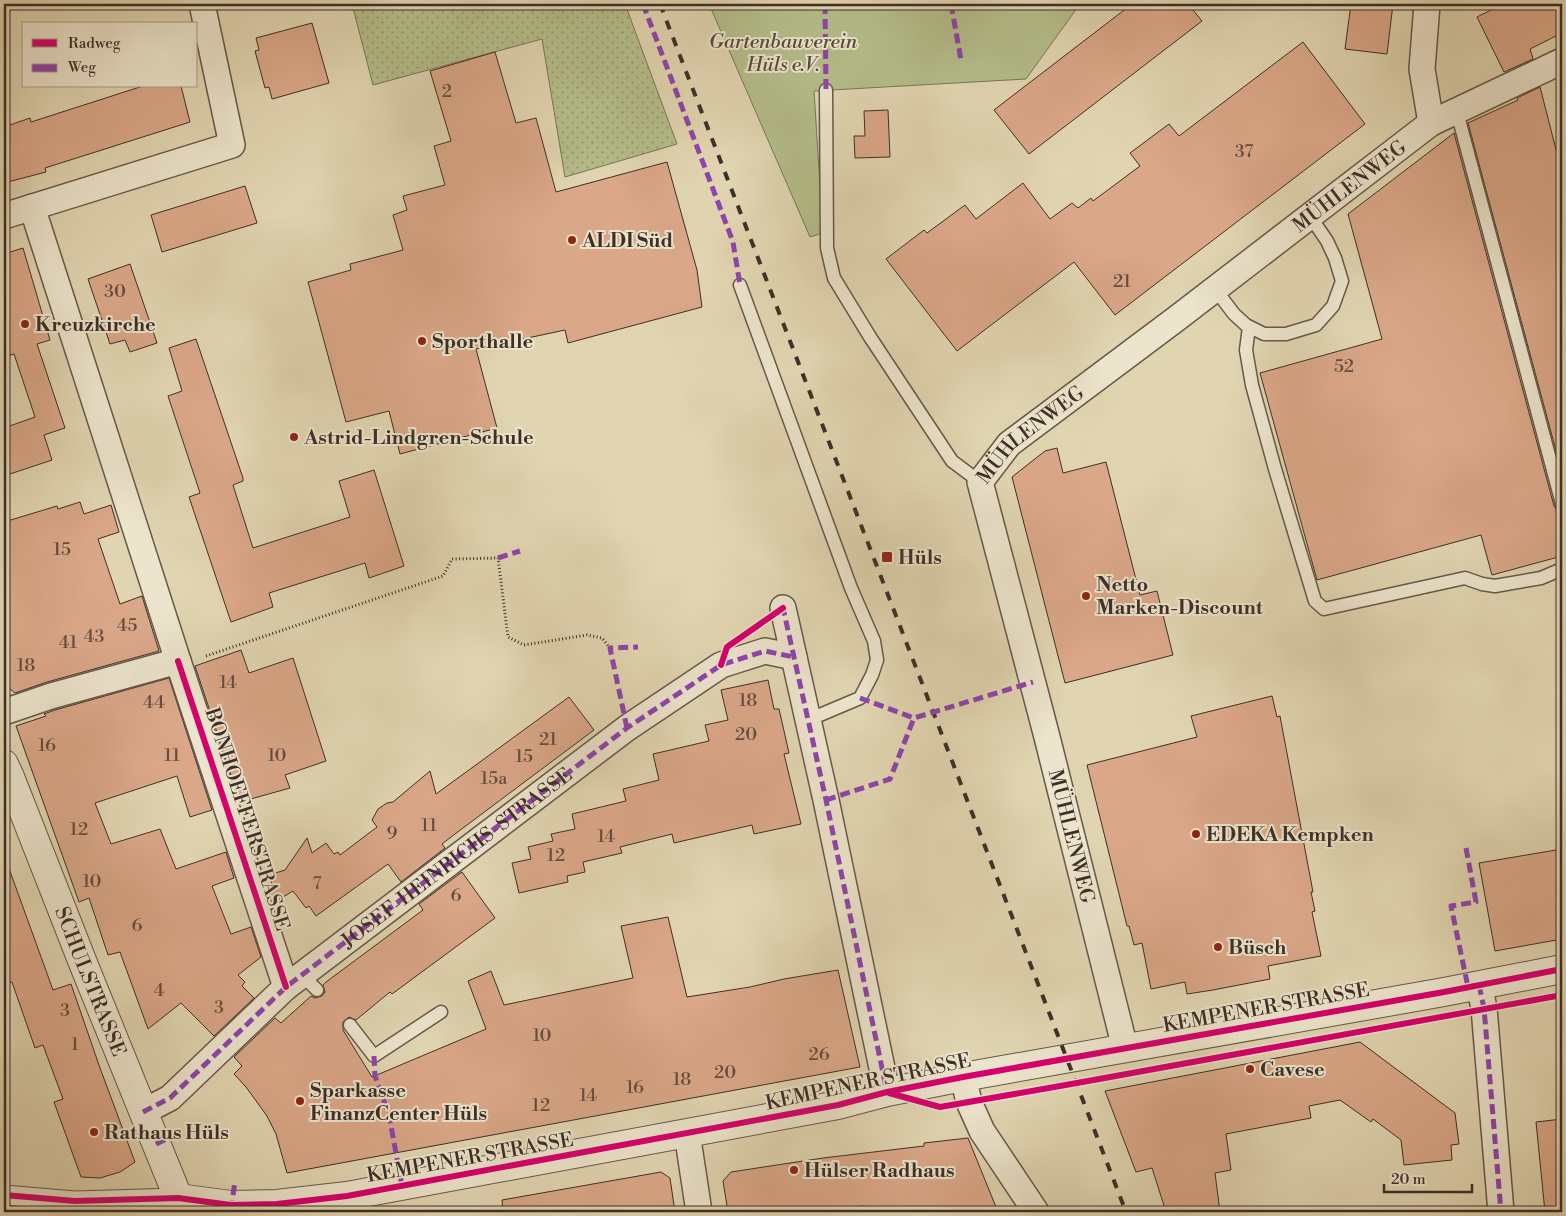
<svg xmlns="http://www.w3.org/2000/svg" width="1566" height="1216" viewBox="0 0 1566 1216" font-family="'Libre Bodoni',serif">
<defs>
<pattern id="grass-dots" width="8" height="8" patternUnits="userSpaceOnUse" patternTransform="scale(1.25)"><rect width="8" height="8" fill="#b4bd8a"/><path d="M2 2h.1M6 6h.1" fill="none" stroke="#949a71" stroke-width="1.8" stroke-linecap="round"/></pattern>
</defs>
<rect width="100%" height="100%" fill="#e1d5b1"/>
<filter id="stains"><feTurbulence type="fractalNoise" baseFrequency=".004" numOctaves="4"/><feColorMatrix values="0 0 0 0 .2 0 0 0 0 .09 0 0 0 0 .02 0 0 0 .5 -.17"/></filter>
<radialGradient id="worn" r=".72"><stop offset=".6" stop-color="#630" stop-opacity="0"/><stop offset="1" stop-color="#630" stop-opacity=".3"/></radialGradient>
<!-- grass -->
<path fill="url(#grass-dots)" stroke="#787659" d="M352,4H625L677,144L565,177L542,39L373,85Z"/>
<!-- garden -->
<path fill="#b4bd8a" stroke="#787659" d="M709,4H1080L1026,79L814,91L823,233L810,237Z"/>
<!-- building -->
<path fill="#daa788" stroke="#3d2f28" d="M1132,4H1188L1202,21L1029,154L994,110Z
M1351,4H1393L1387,54L1345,49Z
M1503,4H1562V33L1530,49L1533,59L1504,72L1477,17Z
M312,23L329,83L272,99L269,87L265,88L255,51L259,50L256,38Z
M1303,42L1365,124L1115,315L1074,262L957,351L886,259L924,230L927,233L965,205L976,219L1023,183L1050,219L1072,203L1078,208L1091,198L1093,201L1140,166L1130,153L1169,124L1179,136Z
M495,52L516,123L536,118L556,192L667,162L697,270L702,307L568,343L565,330L476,349L497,428L400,454L389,411L346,422L308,282L351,270L350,264L403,250L393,215L407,210L403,196L445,185L434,146L451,141L430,71Z
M143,86H181L190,122L45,168L46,172L4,183V127L30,118L31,122Z
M1540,87L1562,173V473L1468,123L1518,100L1517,98Z
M888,110L890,157L855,158L854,136H865L864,111Z
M1454,133L1554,506L1557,510L1562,512V556L1492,575L1481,535L1317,580L1260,373L1382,339L1348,214Z
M245,186L257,223L162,252L151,215Z
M23,248L50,340L37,344L65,428L44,435L52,460L4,476V428L35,417L14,354L4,357V254Z
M130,264L157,343L130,352L125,340L110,344L88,279Z
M196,339L243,478V481L233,485L253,548L350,517L339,481L374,470L404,566L369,578L365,563L269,593L273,607L231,622L189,497L200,493L168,396L182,391L169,348Z
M1057,448L1063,473L1106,462L1140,595L1157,591L1173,655L1065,683L1012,477L1045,451Z
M80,502L84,514L111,505L119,532L98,539L120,604L142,596L159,651L47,682L15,693L4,684V522L57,506L58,509Z
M241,650L249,673L293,658L326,761L285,775L290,788L240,802L195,666Z
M169,678L212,810L190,817L177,776L95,803L111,844L160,829L176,869L226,852L234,878L212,886L231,934L251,927L261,957L238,975L245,982L242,986L254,998L214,1036L181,1003L148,1029L120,952L108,955L89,898L79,902L16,726L46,716L44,714L55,710Z
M768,680L774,709H779L789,753L784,754L801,824L754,834L752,825L674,843L672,834L620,847L622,853L583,862L585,872L567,876L568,882L519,893L512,863L531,859L528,847L553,841L551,834L575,829L572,814L626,801L623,789L659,780L653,754L709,741L705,725L728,720L721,690Z
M1272,696L1277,717L1280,716L1313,892H1311L1315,911L1312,912L1321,956L1268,966L1270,979L1213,990L1187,994L1185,982L1151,989L1142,943L1134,945L1129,926H1127L1087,765L1197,737L1191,716Z
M569,697L594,730L455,834L442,844L445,848L401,882L388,864L316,916L309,906L306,908L293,891L273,903L270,891L273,887L269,875L285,870L307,838L312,853L326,843L334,854L338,852L340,855L377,827L372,820L378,809L387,803L393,802L430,771L436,794Z
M1562,849V939L1495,951L1479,863Z
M4,863H7L53,990L71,984L100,1068L135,1162L120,1172L100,1178L81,1177L54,1102L63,1099L43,1045L35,1048L12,982L4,984Z
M462,872L495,918L392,994L390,992L356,1020L349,1017L343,1022V1030L372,1077L486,1029L468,981L491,971L504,1005L633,978L621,926L668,917L687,997L750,987L784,979L838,970L860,1067L287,1173L276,1134L267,1116L246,1087L234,1074L242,1066L234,1057L275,1018L281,1023L311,996L315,998L322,996L325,992L323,985L326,982L423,910L419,904Z
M1360,1042L1455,1113L1459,1144L1451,1145L1452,1160L1404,1165L1401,1140L1373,1119L1371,1122L1340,1100L1309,1106L1311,1118L1226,1134L1231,1170L1215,1173L1220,1212H1166L1152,1168L1136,1172L1105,1091Z
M1562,1119V1212H1545L1536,1122Z
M968,1138L998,1212H864L863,1206L813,1212H728L723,1181L731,1172L823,1158L924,1146V1143Z
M661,1172L670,1178L675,1212H503L502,1200Z"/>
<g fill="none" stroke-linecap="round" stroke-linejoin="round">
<defs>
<path id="service" d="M826,90L827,248L834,278L870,337L952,461L980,482
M1457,112L1562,504
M740,285L851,588L874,641L877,660L872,675L860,698L808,720
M1215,289L1234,314L1246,325L1264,334H1286L1316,325L1333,306L1342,281L1335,258L1327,241L1310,216
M1249,327L1246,350L1252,385L1275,469L1315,601L1324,609L1465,578L1482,584L1495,586L1541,578L1562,569
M302,975L317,990
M350,1025L374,1056L441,1012"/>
<path id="pedestrian" d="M4,1195L75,1201L178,1198"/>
<g id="minor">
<path d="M1427,4L1422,69L1431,123"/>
<path d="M32,207L178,661L286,987"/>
<path d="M4,216L232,145L202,4"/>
<path d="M783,608L826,800L887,1092"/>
<path d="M4,712L51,696L178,661"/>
<path d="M1479,985L1484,1008L1501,1212"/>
<path id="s1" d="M1125,1048L1047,737L980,482L1009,444L1176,319L1431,123L1562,61"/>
<path d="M963,1077L969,1102L982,1131L1036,1212"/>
<path d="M143,1112L170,1098L286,987L627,728L721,665L765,651L794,657"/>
<path d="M687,1133L699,1212"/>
</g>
<g id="tertiary">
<path id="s2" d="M4,764L10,777L83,963L184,1212"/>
<path d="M178,1198L231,1205L277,1204L347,1196L838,1105L887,1092L963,1077L1444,992L1562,969"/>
</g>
</defs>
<!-- service casing -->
<use href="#service" stroke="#66584a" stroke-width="15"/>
<!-- pedestrian casing -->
<use href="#pedestrian" stroke="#66584a" stroke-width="21"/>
<!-- minor casing -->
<use href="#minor" stroke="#66584a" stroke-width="28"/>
<!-- tertiary casing -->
<use href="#tertiary" stroke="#66584a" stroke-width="30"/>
<!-- path -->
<path stroke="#3d2f28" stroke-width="3" stroke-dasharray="1 2.5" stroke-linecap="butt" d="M206,656L443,576L452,559L498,558L508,637L524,645L587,635L602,638L610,648"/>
<!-- service -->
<use href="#service" stroke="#ece4cc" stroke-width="12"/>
<!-- pedestrian -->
<use href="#pedestrian" stroke="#ece4cc" stroke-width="19"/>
<!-- minor -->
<use href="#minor" stroke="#ece4cc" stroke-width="25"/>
<!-- tertiary -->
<use href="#tertiary" stroke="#ece4cc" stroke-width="28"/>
<!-- rail -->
<path stroke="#3d2f28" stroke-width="4" stroke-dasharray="9 9" stroke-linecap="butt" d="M660,4L1126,1212"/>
<!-- quiet -->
<g stroke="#8e44ad" stroke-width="5" stroke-dasharray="10 5" stroke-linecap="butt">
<path d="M643,4L733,242L740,285"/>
<path d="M825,4L826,90"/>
<path d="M951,4L961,60"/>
<path d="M498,558L520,551"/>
<path d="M781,609L783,608L826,800L887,1092"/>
<path d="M860,698L914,718"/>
<path d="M627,728L610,648L638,647"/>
<path d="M826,800L890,779L914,718L1033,682"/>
<path d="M1466,848L1476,902L1451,906L1468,987"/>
<path d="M1479,985L1484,1008L1501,1212"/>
<path d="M374,1056L375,1076L389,1115L402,1186"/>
<path id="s3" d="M143,1112L170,1098L286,987L627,728L721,665L765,651L794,657"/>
<path d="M156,1144L181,1132"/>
<path d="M231,1210L235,1181"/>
</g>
<defs>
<path id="cycleway" d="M178,661L286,987
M721,665L727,647L783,608
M889,1093L940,1107L1077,1083L1562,995
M4,1195L75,1201L178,1198L231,1205L277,1204L347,1196L838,1105L887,1092L963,1077L1444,992L1562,969"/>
</defs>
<!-- cycleway casing -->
<use href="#cycleway" stroke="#ece4cc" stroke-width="9"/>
<!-- cycleway -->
<use href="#cycleway" stroke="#d6006c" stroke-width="6"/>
</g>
<!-- markers -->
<g fill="#8f2418" stroke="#ece4cc" stroke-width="2">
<circle cx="572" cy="240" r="5"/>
<circle cx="25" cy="324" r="5"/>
<circle cx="422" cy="341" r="5"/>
<circle cx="294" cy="437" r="5"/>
<rect x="881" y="551" width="12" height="12" rx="2.5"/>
<circle cx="1086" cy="596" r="5"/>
<circle cx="1196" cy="834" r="5"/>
<circle cx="1218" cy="947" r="5"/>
<circle cx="1250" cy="1069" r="5"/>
<circle cx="300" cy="1101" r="5"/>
<circle cx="94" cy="1132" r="5"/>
<circle cx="794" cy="1170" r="5"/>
</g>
<g text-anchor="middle" stroke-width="4" stroke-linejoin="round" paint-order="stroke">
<!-- number labels -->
<g font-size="18" fill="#644d40">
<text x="447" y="97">2</text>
<text x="1244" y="157">37</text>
<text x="1122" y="287">21</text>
<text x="115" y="297">30</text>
<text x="1344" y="372">52</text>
<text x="62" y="555">15</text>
<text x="127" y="631">45</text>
<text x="94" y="642">43</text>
<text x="68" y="648">41</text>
<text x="26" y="671">18</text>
<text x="228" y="688">14</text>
<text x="748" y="706">18</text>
<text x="154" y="708">44</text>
<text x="746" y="740">20</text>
<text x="548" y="745">21</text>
<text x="47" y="751">16</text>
<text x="172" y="761">11</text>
<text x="277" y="761">10</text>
<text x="524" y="762">15</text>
<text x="494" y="784">15a</text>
<text x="429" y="831">11</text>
<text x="79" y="835">12</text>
<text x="392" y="839">9</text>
<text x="606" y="842">14</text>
<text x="556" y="861">12</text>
<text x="92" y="887">10</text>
<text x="317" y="889">7</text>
<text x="456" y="901">6</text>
<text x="137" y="931">6</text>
<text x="159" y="996">4</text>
<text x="219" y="1013">3</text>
<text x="65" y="1016">3</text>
<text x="542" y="1041">10</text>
<text x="75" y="1050">1</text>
<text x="819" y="1060">26</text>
<text x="725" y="1078">20</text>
<text x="682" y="1085">18</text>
<text x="635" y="1093">16</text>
<text x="588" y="1101">14</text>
<text x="541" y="1111">12</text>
</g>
<!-- park labels -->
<g font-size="20" font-style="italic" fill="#554b3c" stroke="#ece4cc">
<text x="783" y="48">Gartenbauverein<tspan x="783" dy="23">Hüls e.V.</tspan></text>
</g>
<!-- street labels -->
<g font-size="20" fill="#3d2f28" stroke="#ece4cc">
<text dy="7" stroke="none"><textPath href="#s1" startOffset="1059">MÜHLENWEG</textPath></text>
<text dy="7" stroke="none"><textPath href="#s1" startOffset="654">MÜHLENWEG</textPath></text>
<text transform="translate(248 819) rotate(72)" y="7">BONHOEFFERSTRASSE</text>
<text transform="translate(1072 836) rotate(76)" y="7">MÜHLENWEG</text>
<text dy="7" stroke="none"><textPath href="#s3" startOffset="405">JOSEF-HEINRICHS-STRASSE</textPath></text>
<text dy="7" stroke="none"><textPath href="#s2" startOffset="234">SCHULSTRASSE</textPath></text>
<text transform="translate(1266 1007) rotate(-10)" y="7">KEMPENER STRASSE</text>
<text transform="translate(868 1081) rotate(-12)" y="7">KEMPENER STRASSE</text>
<text transform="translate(470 1157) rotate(-10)" y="7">KEMPENER STRASSE</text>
</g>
<!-- poi labels -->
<g font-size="20" font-weight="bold" fill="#3d2f28" stroke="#ece4cc" text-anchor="start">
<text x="582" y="247">ALDI Süd</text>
<text x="35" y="331">Kreuzkirche</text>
<text x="432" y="348">Sporthalle</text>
<text x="304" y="444">Astrid-Lindgren-Schule</text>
<text x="898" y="564">Hüls</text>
<text x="1096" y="591">Netto<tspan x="1096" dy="23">Marken-Discount</tspan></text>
<text x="1206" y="841">EDEKA Kempken</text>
<text x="1228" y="954">Büsch</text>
<text x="1260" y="1076">Cavese</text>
<text x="310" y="1097">Sparkasse<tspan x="310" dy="23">FinanzCenter Hüls</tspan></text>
<text x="104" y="1139">Rathaus Hüls</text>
<text x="804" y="1177">Hülser Radhaus</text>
</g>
</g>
<!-- margin -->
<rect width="1566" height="1216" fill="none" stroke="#e1d5b1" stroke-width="20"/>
<rect x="5" y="5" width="1556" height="1206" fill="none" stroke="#3d2f28" stroke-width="2.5"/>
<rect x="10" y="10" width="1546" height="1196" fill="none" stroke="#3d2f28"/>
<!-- legend -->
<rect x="22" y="22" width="175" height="65" fill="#ece4cc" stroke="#a69c8a"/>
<rect x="32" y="39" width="25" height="8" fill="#d6006c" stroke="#a69c8a"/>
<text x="68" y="48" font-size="15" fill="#3d2f28">Radweg</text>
<rect x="32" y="64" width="25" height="8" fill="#8e44ad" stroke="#a69c8a"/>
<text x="68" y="72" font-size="15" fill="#3d2f28">Weg</text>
<!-- scale -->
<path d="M1384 1184v8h88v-8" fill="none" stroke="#3d2f28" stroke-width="2.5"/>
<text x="1391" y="1184" font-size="15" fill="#3d2f28" stroke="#ece4cc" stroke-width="4" paint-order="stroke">20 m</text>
<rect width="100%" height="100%" filter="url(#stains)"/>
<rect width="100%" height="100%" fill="url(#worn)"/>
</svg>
